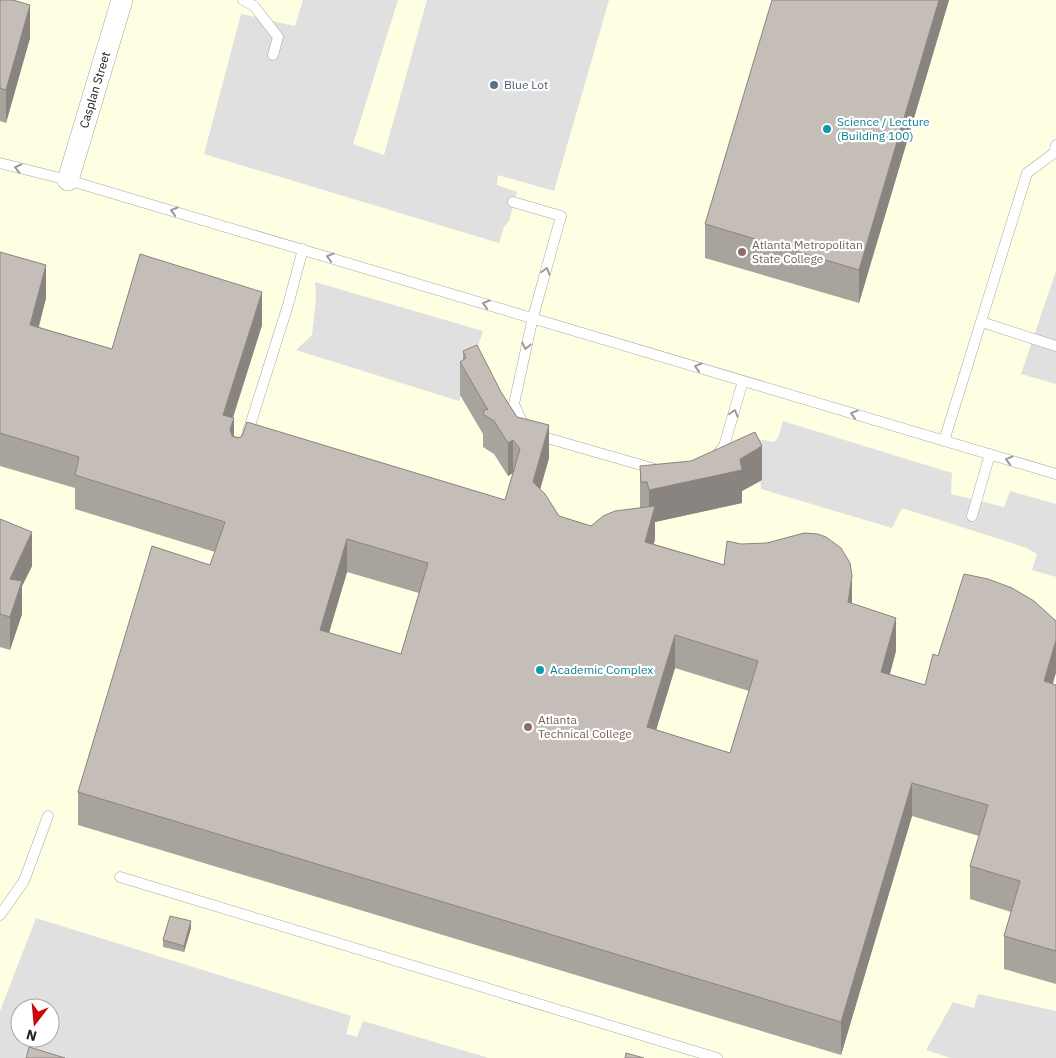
<svg xmlns="http://www.w3.org/2000/svg" width="1056" height="1058" viewBox="0 0 1056 1058" font-family="'IBM Plex Sans',sans-serif">
<rect width="100%" height="100%" fill="#f1ede7"/>
<!-- education -->
<path fill="#fefee3" fill-rule="evenodd" d="M0,0H1056V1058H0ZM20,1008H50V1038H20Z"/>
<!-- parking -->
<path fill="#e0e0e0" fill-rule="evenodd" d="M303,0H398L353,144L384,155L427,0H609L554,191L498,175L497,185L517,192L509,221L504,227L499,243L204,154L241,14L295,26Z
M1056,271V384L1021,374Z
M315,282L483,331L459,401L296,350L312,335L316,298Z
M783,421L952,473L951,494L1004,507L1010,491L1056,504V577L1032,570L1037,554L1027,548L902,508L892,528L761,489L758,439L774,442L778,438Z
M36,918L351,1016L346,1034L357,1037L363,1021L489,1058H42L26,1053L25,1058H0V1011ZM20,1008H50V1038H20Z
M978,994L1056,1011V1058H951L926,1050L953,1002L974,1008Z"/>
<g fill="none" stroke-linecap="round" stroke-linejoin="round">
<defs>
<path id="service" d="M243,0L254,6L278,37L273,55
M0,163L68,180L1056,474
M513,202L561,216L533,317L514,404L522,422L547,438L655,469
M981,322L1056,346
M247,435L288,305L303,249
M944,441L1027,173L1054,153L1056,145
M716,456L724,446L743,381
M972,516L990,454
M120,877L717,1058
M0,915L24,881L48,816"/>
<g id="minor">
<path id="s1" d="M68,180L122,0"/>
</g>
</defs>
<!-- service casing -->
<use href="#service" stroke="#a7a7a7" stroke-width="11"/>
<!-- minor casing -->
<use href="#minor" stroke="#a7a7a7" stroke-width="22"/>
<!-- service -->
<use href="#service" stroke="#fff" stroke-width="10"/>
<!-- minor -->
<use href="#minor" stroke="#fff" stroke-width="21"/>
</g>
<!-- wall -->
<path fill="#a9a39d" fill-rule="evenodd" d="M0,0L30,38L6,123L0,121Z
M949,0L859,303L705,258V224Z
M0,252L46,298L39,327L112,349L262,325L233,418L234,436L505,500L513,473L508,476L494,454L483,447V434L460,395V362L463,360V351L501,392L517,417L549,458L540,489L559,516L591,526L640,508V466L762,480L742,491V503L655,522V539L654,544L852,603L896,651L890,674L925,685L938,656L1056,685V984L1004,969V936L1011,912L970,899V866L979,836L912,816L841,1055L78,825V792L210,565L215,552L75,509V488L0,466ZM347,572L419,593L401,654L329,633ZM675,668L749,691L730,753L656,730Z
M0,519L32,566L22,586V614L10,650L0,647Z
M191,928L184,952L163,947V940Z"/>
<!-- shaded-wall -->
<path fill="#8a8480" d="M939,0H949L859,303V270Z
M30,5V38L6,123V90Z
M46,265V298L30,358V325Z
M262,292V325L223,448V415Z
M234,418V452L230,429Z
M549,425V458L533,515V482Z
M513,440V473L508,476V443Z
M762,446V480L742,491V503L655,522V539L645,575V542L649,523V490L740,459Z
M32,532V566L22,586V614L10,650V579Z
M347,539V572L320,663V630Z
M852,576V610L848,602Z
M896,618V651L881,705V672Z
M675,635V668L647,760V727Z
M1056,640V673L1044,714V681Z
M912,783V816L841,1055V1022Z
M191,921V928L184,952V946Z"/>
<!-- building -->
<path fill="#c5bdb7" stroke="#8a8480" fill-rule="evenodd" d="M0,0H13L30,5L6,90L0,88Z
M772,0H939L859,270L705,224Z
M0,252L46,265L30,325L112,349L140,254L262,292L223,415L234,418L230,429L232,436L238,438L242,436L247,422L505,500L520,449L513,440L508,443L494,421L483,414L485,409L488,410L460,362L466,358L463,351L477,345L501,392L517,417L549,425L533,482L545,494L559,516L591,526L603,516L615,511L655,506L645,542L724,565L727,541L741,544L767,543L804,533L818,534L826,537L841,548L850,563L852,576L848,602L896,618L881,672L925,685L933,654L938,656L964,574L988,579L1012,588L1034,601L1056,621V640L1044,681L1056,685V951L1004,936L1020,881L970,866L988,805L912,783L841,1022L78,792L152,546L210,565L225,522L75,475L79,457L0,433ZM347,539L428,563L401,654L320,630ZM675,635L758,661L730,753L647,727Z
M755,432L762,446L740,459L742,470L649,490L647,482H641L640,466L691,461Z
M0,519L32,532L10,579L22,581L10,617L0,614Z
M170,916L191,921L184,946L163,940Z
M29,1047L65,1058H26Z
M626,1053L644,1058H625Z"/>
<!-- one-way arrows -->
<defs><path id="oneway-chevron" d="M-2-3.5L2.5 0L-2 3.5" fill="none" stroke-width="1.6" stroke-linecap="round" stroke-linejoin="round" transform="scale(1.25)"/></defs>
<g stroke="#9b9b9b">
<use href="#oneway-chevron" transform="translate(18 168) rotate(-166)"/>
<use href="#oneway-chevron" transform="translate(174 211) rotate(-164)"/>
<use href="#oneway-chevron" transform="translate(330 257) rotate(-163)"/>
<use href="#oneway-chevron" transform="translate(546 271) rotate(-74)"/>
<use href="#oneway-chevron" transform="translate(486 304) rotate(-163)"/>
<use href="#oneway-chevron" transform="translate(526 346) rotate(102)"/>
<use href="#oneway-chevron" transform="translate(698 367) rotate(-163)"/>
<use href="#oneway-chevron" transform="translate(734 413) rotate(-74)"/>
<use href="#oneway-chevron" transform="translate(854 414) rotate(-163)"/>
<use href="#oneway-chevron" transform="translate(1009 460) rotate(-164)"/>
</g>
<!-- markers -->
<circle fill="#5c6f8a" stroke="#fff" stroke-width="2" cx="494" cy="85" r="5"/>
<g fill="#0f9aa8" stroke="#fff" stroke-width="2">
<circle cx="827" cy="129" r="5"/>
<circle cx="540" cy="670" r="5"/>
</g>
<g fill="#8d6e63" stroke="#fff" stroke-width="2">
<circle cx="742" cy="252" r="5"/>
<circle cx="528" cy="727" r="5"/>
</g>
<g text-anchor="middle" stroke-width="4.5" stroke-linejoin="round" paint-order="stroke">
<!-- service labels -->
<g font-size="12" fill="#4e5e75" stroke="#fff" text-anchor="start">
<text x="504" y="89">Blue Lot</text>
</g>
<!-- street labels -->
<g font-size="12" fill="#202020" stroke="#fff">
<text dy="4" stroke="none"><textPath href="#s1" startOffset="94">Casplan Street</textPath></text>
</g>
<!-- culture labels -->
<g font-size="12" fill="#0d838f" stroke="#fff" text-anchor="start">
<text x="837" y="126">Science / Lecture<tspan x="837" dy="14">(Building 100)</tspan></text>
<text x="550" y="674">Academic Complex</text>
</g>
<!-- education labels -->
<g font-size="12" fill="#785e54" stroke="#fff" text-anchor="start">
<text x="752" y="249">Atlanta Metropolitan<tspan x="752" dy="14">State College</tspan></text>
<text x="538" y="724">Atlanta<tspan x="538" dy="14">Technical College</tspan></text>
</g>
</g>
<!-- north arrow -->
<g transform="translate(35 1023) rotate(196)"><circle r="24" fill="#ffffff" stroke="#a6a6a6"/>
<path d="M0-4L9 19L0 12L-9 19Z" fill="#c90809"/>
<text y="-8" font-size="14" font-weight="bold" text-anchor="middle" fill="#202020">N</text>
</g>
</svg>
